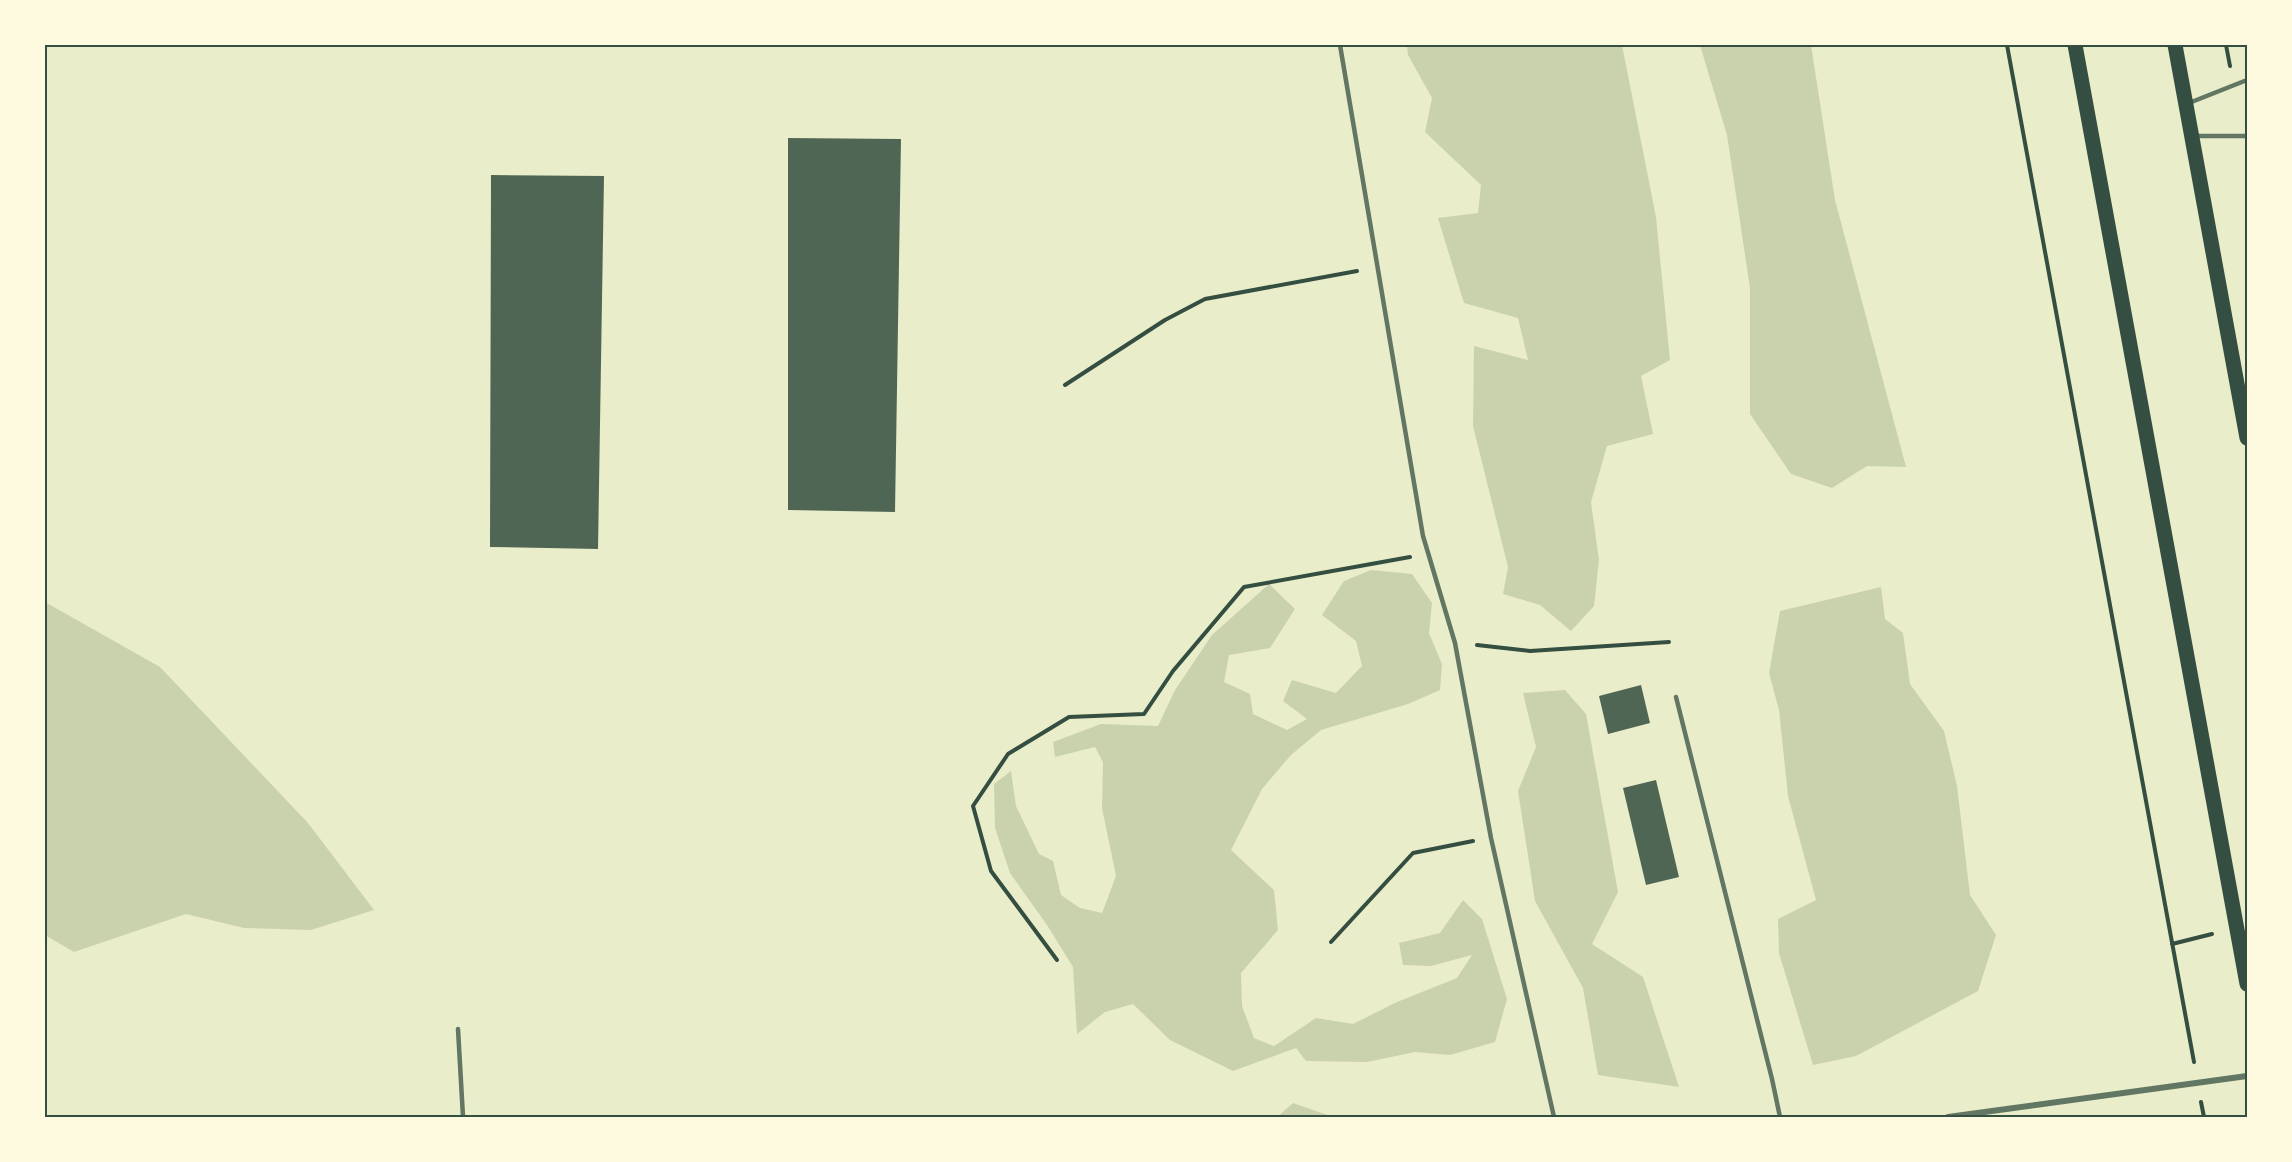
<svg xmlns="http://www.w3.org/2000/svg" width="2292" height="1162" viewBox="0 0 2292 1162" font-family="Manrope,sans-serif">
<rect width="100%" height="100%" fill="#e9edc9"/>
<!-- green -->
<path fill="#cad2ad" d="M1407,45H1622L1656,217L1670,360L1641,376L1653,434L1607,446L1591,502L1599,560L1594,606L1571,631L1540,605L1503,594L1508,567L1473,426L1474,346L1528,360L1518,318L1464,303L1438,218L1478,213L1481,185L1425,132L1432,98L1408,55Z
M1700,45H1811L1835,200L1906,467L1867,466L1832,488L1791,474L1750,414V288L1727,135Z
M1371,570L1412,574L1432,603L1429,633L1442,664L1440,690L1408,704L1321,730L1291,755L1262,789L1231,850L1274,890L1278,930L1241,973L1242,1006L1254,1038L1274,1046L1316,1018L1353,1024L1397,1002L1457,978L1472,955L1431,966L1403,965L1399,943L1440,933L1463,900L1482,919L1507,999L1495,1042L1450,1055L1415,1052L1367,1062L1306,1061L1296,1048L1233,1071L1170,1040L1133,1004L1105,1012L1077,1034L1073,967L1047,925L1010,873L995,828L994,784L1011,771L1016,806L1039,854L1053,861L1061,895L1080,908L1102,913L1116,876L1102,808L1103,762L1095,747L1055,757L1053,742L1101,724L1158,726L1175,690L1212,635L1269,584L1295,609L1270,648L1229,655L1224,682L1250,694L1253,714L1287,730L1307,719L1283,701L1292,680L1336,693L1362,666L1356,641L1322,615L1344,581Z
M1881,587L1885,619L1903,633L1910,684L1944,731L1957,786L1970,895L1996,935L1978,991L1856,1056L1813,1065L1779,953L1778,919L1816,900L1788,796L1779,710L1769,673L1780,611Z
M45,602L160,667L308,823L374,910L311,930L244,928L186,914L74,952L45,935Z
M1565,690L1586,714L1618,892L1592,944L1643,977L1679,1087L1598,1075L1583,988L1535,901L1518,791L1536,747L1523,693Z
M1293,1103L1333,1117H1277Z"/>
<!-- building -->
<path fill="#4f6655" d="M788,138L901,139L895,512L788,510Z
M491,175L604,176L598,549L490,547Z
M1641,685L1650,723L1608,734L1599,696Z
M1656,780L1679,877L1646,885L1623,788Z"/>
<g fill="none" stroke-linecap="round" stroke-linejoin="round">
<!-- path -->
<path stroke="#344e41" stroke-width="4" d="M2007,45L2194,1062
M2226,45L2230,66
M1065,385L1165,320L1205,299L1357,271
M1477,645L1530,651L1669,642
M1331,942L1413,853L1473,841
M2172,944L2212,934
M1057,960L991,871L973,806L1008,754L1069,717L1144,714L1173,671L1244,587L1410,557
M2201,1102L2204,1117"/>
<!-- service -->
<path stroke="#617663" stroke-width="4.5" d="M1340,45L1423,536L1455,643L1491,838L1554,1117
M2189,103L2247,80
M2195,136H2247
M1676,697L1772,1079L1780,1117
M458,1029L463,1117"/>
<!-- minor -->
<path stroke="#617663" stroke-width="6" d="M1948,1117L2247,1076"/>
<!-- primary -->
<path stroke="#344e41" stroke-width="15" d="M2075,45L2247,984
M2175,45L2247,438"/>
</g>
<!-- border -->
<rect width="2292" height="1162" fill="none" stroke="#fefae0" stroke-width="93"/>
<rect x="46" y="46" width="2200" height="1070" fill="none" stroke="#344e41" stroke-width="2"/>
</svg>
